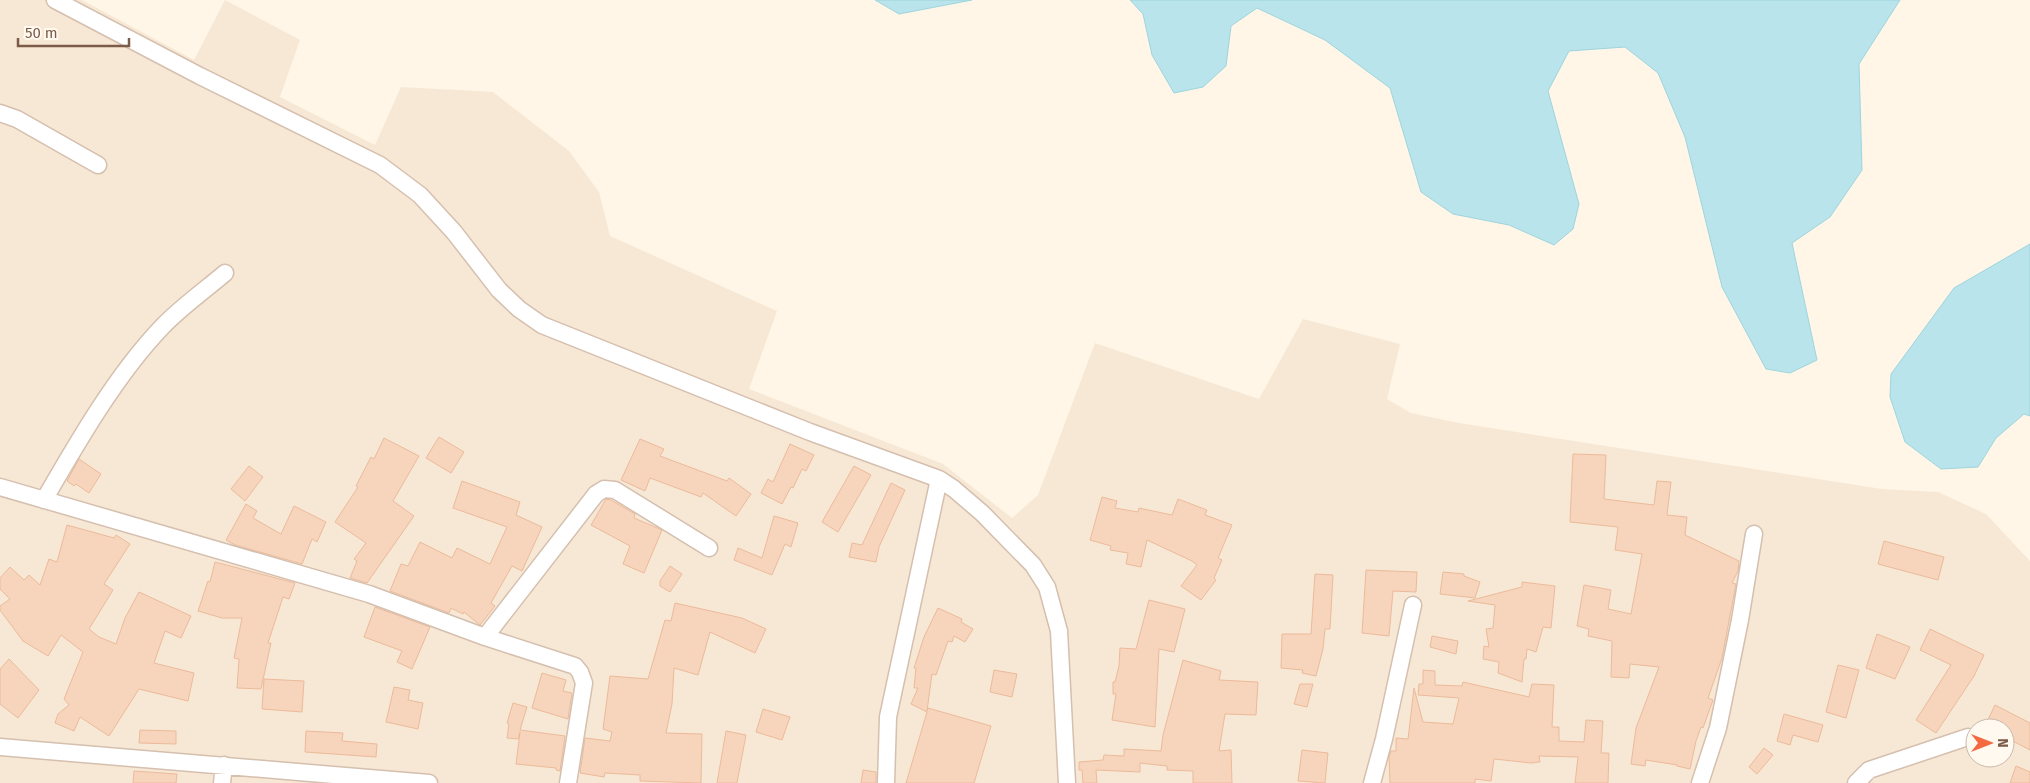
<svg xmlns="http://www.w3.org/2000/svg" width="2030" height="783" viewBox="0 0 2030 783" font-family="'Fira Sans',sans-serif">
<rect width="100%" height="100%" fill="#fff6e7"/>
<!-- residential -->
<path fill="#f7e8d5" fill-rule="evenodd" d="M0,0H82L194,60L225,0L300,40L280,97L375,145L401,87L493,92L569,151L599,192L610,236L777,311L749,389L943,464L1012,518L1038,495L1095,343L1259,399L1303,319L1400,344L1387,399L1411,413L1459,423L1882,489L1938,492L1986,514L2030,561V783H0ZM1975,728H2005V758H1975Z"/>
<!-- water -->
<path fill="#b9e4eb" stroke="#9ed4de" d="M875,0H972L899,14Z
M1130,0H1900L1859,64L1862,170L1830,217L1792,243L1817,360L1790,373L1766,369L1722,287L1685,137L1658,73L1625,47L1569,51L1548,91L1579,204L1573,229L1554,245L1509,225L1453,214L1421,192L1390,88L1325,40L1257,8L1231,26L1226,66L1203,87L1174,93L1152,55L1143,14Z
M2030,244V416L2024,414L1996,438L1978,467L1941,469L1905,442L1890,397L1891,374L1954,288Z"/>
<!-- building -->
<path fill="#f7d4bc" stroke="#ecba9a" d="M439,437L464,452L451,473L426,458Z
M384,438L419,456L393,501L414,516L367,583L350,578L357,561L354,559L366,543L335,522L358,487L356,486L371,457L374,459Z
M640,439L664,449L660,456L727,481L729,478L751,494L736,516L703,493L701,497L650,478L645,491L621,480Z
M790,444L814,455L806,471L802,469L793,488L791,487L782,504L761,493L768,479L773,482Z
M1573,454L1606,455L1604,499L1654,505L1657,481L1671,482L1667,515L1687,517L1685,535L1739,561L1738,571L1732,583L1736,584L1722,658L1708,698L1713,700L1703,728L1701,727L1696,741L1690,769L1677,766V765L1646,760L1645,766L1631,764L1636,728L1659,667L1630,664L1629,678L1611,677L1612,641L1588,636L1589,629L1577,626L1584,585L1611,590L1608,609L1631,614L1642,554L1615,550L1618,527L1570,522Z
M79,459L101,474L89,493L76,484L74,486L67,481Z
M249,466L263,477L245,501L231,489Z
M854,466L871,475L838,532L822,522Z
M462,481L520,502L516,515L542,527L522,571L512,566L491,603L495,606L480,625L464,612L463,614L451,608L449,613L390,591L401,564L408,566L420,542L452,558L457,548L490,564L507,527L453,508Z
M891,483L905,490L879,547L876,562L849,557L852,543L862,545Z
M1102,497L1117,501L1115,508L1138,512L1139,508L1172,515L1178,499L1207,510L1205,515L1232,525L1218,558L1222,560L1214,578L1216,580L1201,600L1181,586L1197,565L1192,561L1147,540L1141,567L1126,564L1128,553L1110,550L1111,546L1090,540Z
M606,499L611,500L635,514L634,518L662,530L644,573L623,564L630,546L591,525Z
M246,504L257,511L253,518L281,534L294,506L326,522L317,542L312,539L302,564L235,545L226,540Z
M774,516L798,523L791,547L785,544L772,575L734,560L738,548L762,558Z
M67,525L114,538L116,535L130,544L104,584L113,590L89,629L99,637L116,644L125,618L139,592L191,616L181,638L165,631L154,663L194,673L188,701L139,689L109,736L80,717L74,731L55,723L58,714L69,705L64,699L83,652L61,635L48,656L23,641L0,610V606L10,599L0,589V578L10,567L24,580L29,575L40,585L49,559L57,562Z
M1884,541L1944,557L1938,580L1878,564Z
M215,562L295,583L289,599L283,597L268,643H271L261,689L237,688L239,659L234,658L242,618H222L198,611L208,581L210,582Z
M670,566L682,574L670,592L660,586V581Z
M1366,570L1417,572L1416,592L1393,591L1389,636L1362,633Z
M1443,572L1464,574V576L1480,582L1475,598L1440,594Z
M1315,574L1333,575L1330,629H1325L1323,649L1316,676L1302,673L1303,670L1281,668L1282,634H1311Z
M1522,582L1555,586L1551,628L1543,627L1536,652L1527,649L1526,659H1524L1522,682L1498,673L1499,662L1483,659L1484,646L1489,647L1486,629L1493,628L1495,605L1468,601L1522,587Z
M1149,600L1185,609L1174,652L1159,649L1155,727L1112,720L1116,694H1113V682H1115L1119,666L1120,648L1136,649Z
M675,603L742,618L766,629L755,653L710,632L698,675L674,668L672,704L666,733L702,734L701,783L640,781V775L605,773L604,777L580,773L585,738L610,741L612,732L603,729L610,676L648,679L665,620L671,621Z
M375,607L430,627L412,669L397,662L402,651L364,637Z
M938,608L962,619L961,622L973,629L965,642L954,636L952,642L948,641L936,675L932,674L927,711L928,708L991,726L974,783H906L927,712L911,704L918,688H914L916,668H914L924,637Z
M1930,629L1984,655L1974,676L1936,733L1916,720L1951,665L1920,650Z
M1877,634L1910,647L1895,679L1866,668Z
M1432,636L1458,641L1456,654L1430,647Z
M9,659L39,690L18,718L0,704V669Z
M1183,660L1221,671L1219,680L1258,682L1256,715L1225,714L1219,751L1231,750L1232,783H1193V771L1167,770V766L1140,763V772L1096,770L1097,783H1083L1082,770H1079V762L1103,760L1104,755L1124,756V749L1161,751L1163,735Z
M1838,665L1859,670L1846,718L1826,712Z
M994,670L1017,674L1012,697L990,692Z
M1423,670L1435,671V685L1462,686L1463,682L1529,697L1532,684L1554,685L1552,727H1559V741L1584,742L1586,720L1603,721L1601,753H1609L1608,783H1575L1578,757L1539,756L1540,762L1531,763L1494,759L1491,781L1475,779V783H1390L1389,757L1391,751H1396V738L1408,739L1414,688L1423,722L1453,724L1459,698L1418,695L1419,684H1423Z
M542,673L566,680L563,691L572,693L568,719L532,708Z
M264,679L304,681L302,712L262,709Z
M1300,684H1313L1307,707L1294,704Z
M394,687L410,690L408,700L423,703L418,729L386,722Z
M513,703L527,707L520,730L565,736L560,771L556,770V768L516,764L520,732L518,739L507,738L509,724L507,723Z
M1995,705L2030,723V750L2005,737V728H1984Z
M763,709L790,717L782,740L756,732Z
M1784,714L1823,725L1818,742L1793,735L1790,745L1777,741Z
M140,730L176,731V744L139,743Z
M306,731L343,733L342,741L377,744L376,757L305,752Z
M726,731L746,735L737,783H717Z
M1764,748L1773,755L1757,774L1749,767Z
M1302,750L1328,753L1325,783L1298,781Z
M2016,766L2030,772V783H2010Z
M863,770L876,772V783H861Z
M134,771L177,774L176,783H133Z"/>
<g fill="none" stroke-linecap="round" stroke-linejoin="round">
<defs>
<path id="minor" d="M55,0L200,76L380,165L420,195L454,232L499,290L519,309L542,325L810,432L939,479L954,489L982,513L1033,565L1047,587L1059,631L1067,783
M0,113L17,119L98,165
M0,487L369,594L485,637L575,666L580,672L584,683L568,783
M44,500C77,443 116,375 162,327C181,307 204,291 225,273
M485,637L596,494L604,489L615,490L709,548
M0,747L429,783
M222,783L224,765
M886,783L888,717L939,479
M1372,783L1384,739L1413,605
M1700,783L1718,728L1740,620L1754,534
M1856,783L1869,770L1968,737"/>
</defs>
<!-- minor casing -->
<use href="#minor" stroke="#d5bfae" stroke-width="19"/>
<!-- minor -->
<use href="#minor" stroke="#fff" stroke-width="16"/>
</g>
<!-- north arrow -->
<g transform="translate(1990 743) rotate(90)"><circle r="24" fill="#fff9f0" stroke="#cbbaad"/>
<path d="M0-4L9 19L0 12L-9 19Z" fill="#f56940"/>
<text y="-8" font-size="14" font-weight="bold" text-anchor="middle" fill="#7c5b48">N</text>
</g>
<!-- scale -->
<path d="M18 38v8h111v-8" fill="none" stroke="#7c5b48" stroke-width="2.5"/>
<text x="25" y="38" font-size="15" fill="#7c5b48" stroke="#fff9f0" stroke-width="4" paint-order="stroke">50 m</text>
</svg>
